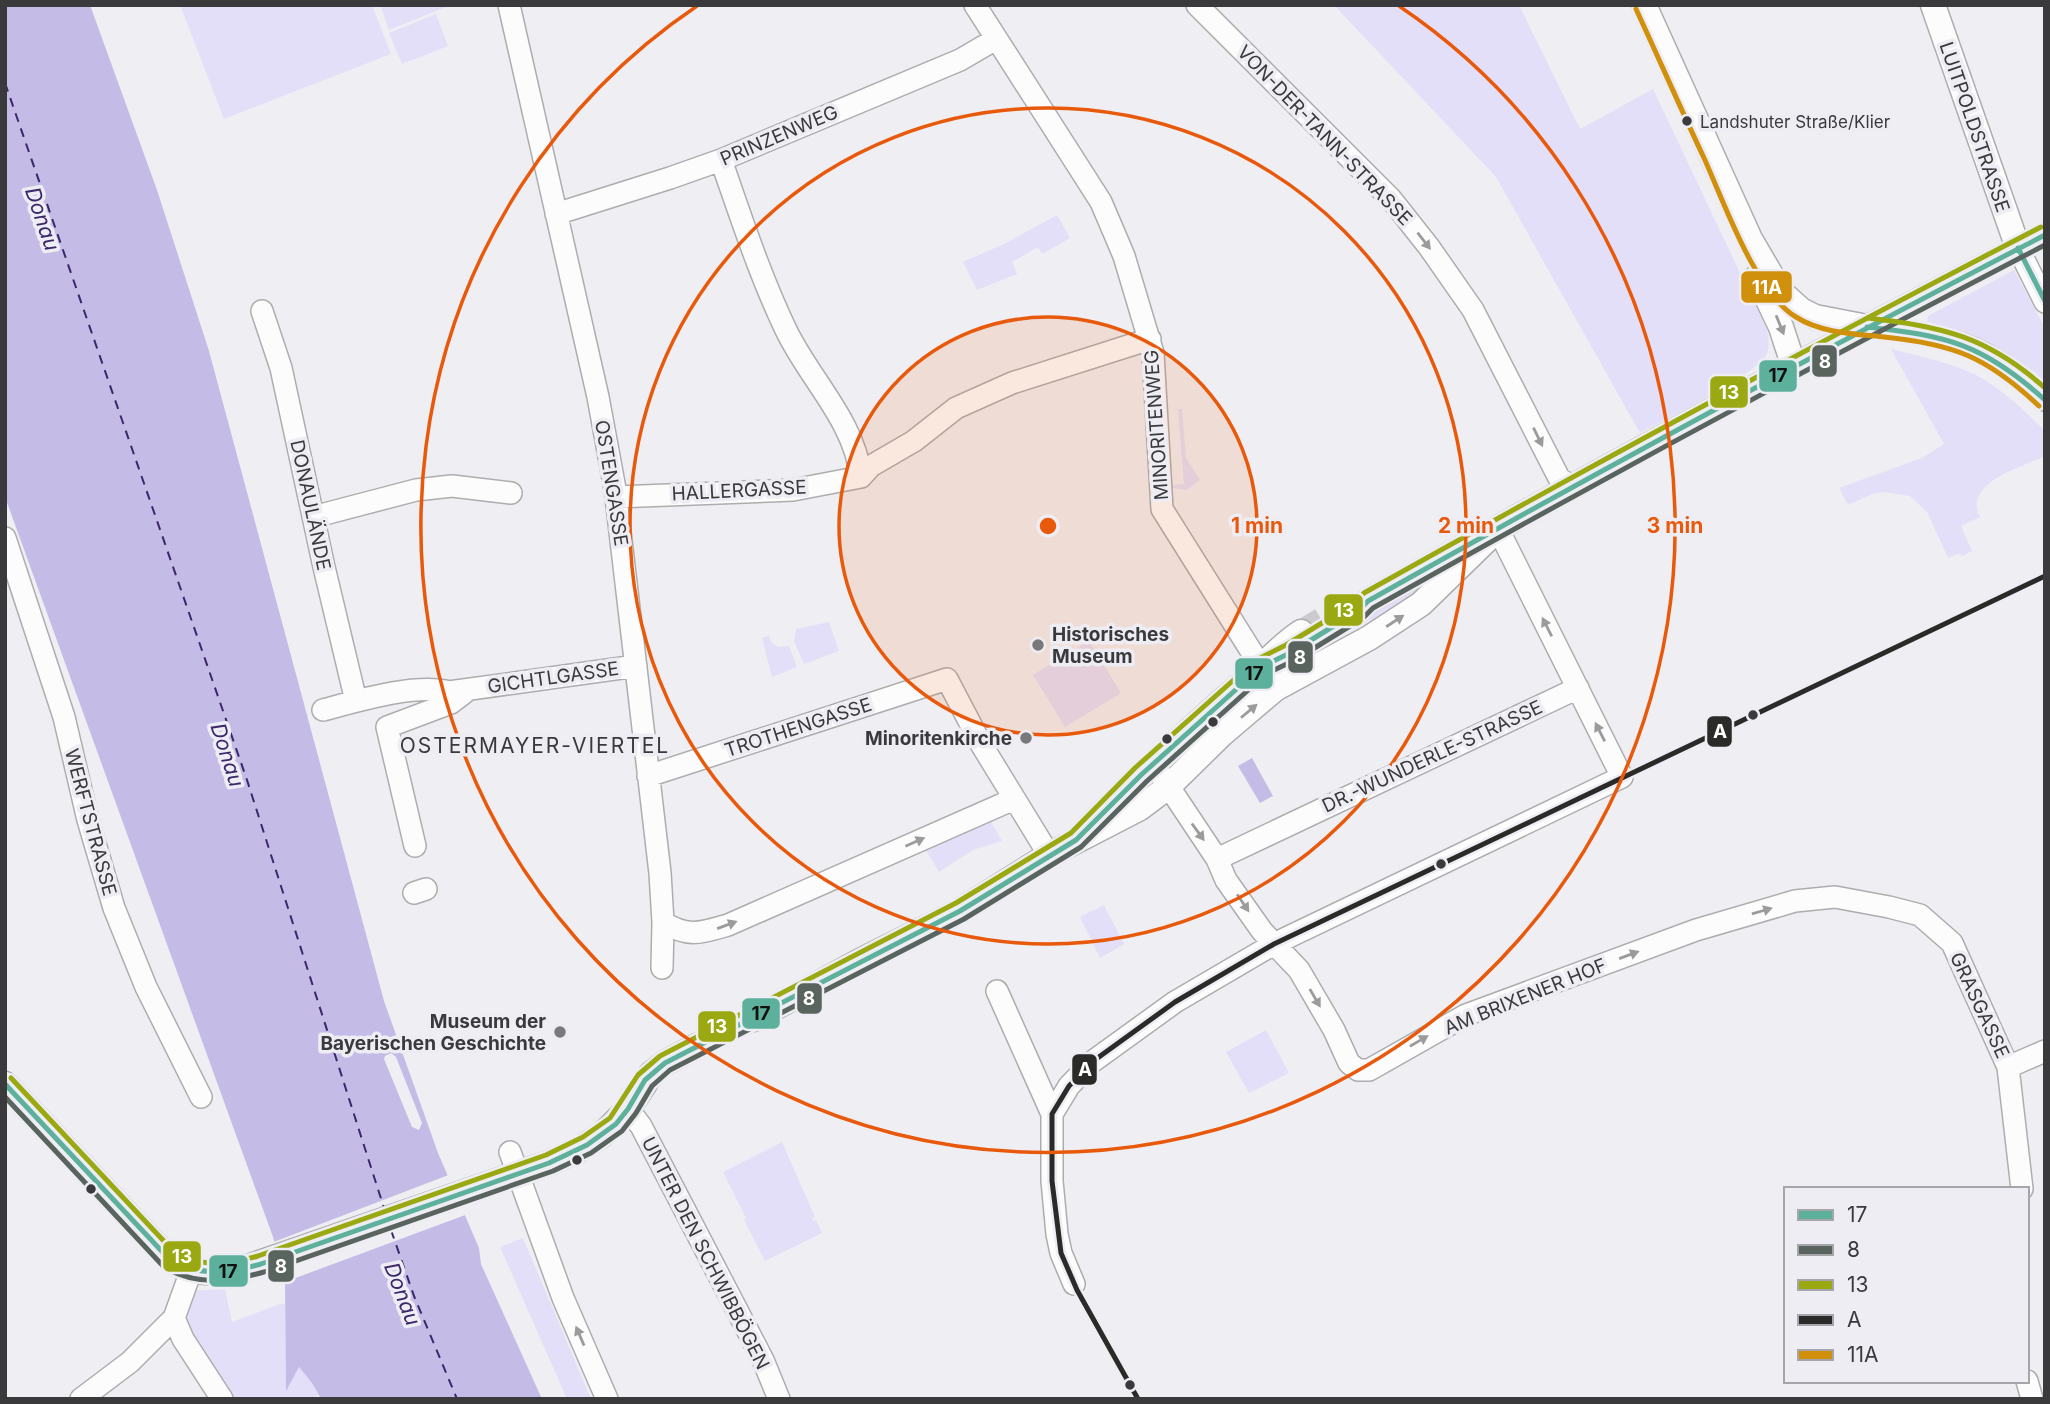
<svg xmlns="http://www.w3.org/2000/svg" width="2050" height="1404" viewBox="0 0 2050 1404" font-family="Inter,sans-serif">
<rect width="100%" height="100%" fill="#efeef2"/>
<!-- green -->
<path fill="#e4dff8" d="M180,5H372L391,54L224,119Z
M380,5H451L389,30Z
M1334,5H1519L1580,129L1653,89L1767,330C1769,339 1770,349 1765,357C1751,377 1666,419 1640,433L1496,177Z
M436,14L448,46L402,64L389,33Z
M1057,215L1070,238L1042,254L1038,247L1012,262L1017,274L977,290L963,262L1004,244Z
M2014,270L2045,328V385C2010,355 1974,332 1927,327L1928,316Z
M1891,349C1919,356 1949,362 1976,375C2001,388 2025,411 2045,431V456C2022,467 1962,483 1980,517L1961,526L1972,551L1962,556L1960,553L1948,558L1927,512L1910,496L1883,492L1872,494L1848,505L1839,488L1922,458L1944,444Z
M1178,409H1182L1186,458L1200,480L1187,490L1173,488V485L1184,484Z
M1429,578L1432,582L1372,623L1366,613Z
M829,622L839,651L804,664L794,641L796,629Z
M769,636L771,642L778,647L789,646L797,667L772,677L762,638Z
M1089,641L1121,693L1065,727L1033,675Z
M989,818L1002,841L973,850L939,872L924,847Z
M1104,905L1124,944L1100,958L1080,917Z
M1266,1030L1289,1073L1249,1093L1226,1052Z
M782,1142L815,1217L812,1218L813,1221L816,1220L822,1233L765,1261L744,1220L746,1218L723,1172Z
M523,1238L591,1399H567L500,1247Z
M225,1289L232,1322L280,1304H285L286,1389L299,1367L312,1383L318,1395L310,1399H222L183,1339L184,1291Z"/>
<!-- water -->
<path fill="#c4bce7" d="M5,5H90L157,190L209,351L384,1001L438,1153L479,1248L481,1264L542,1399H321L312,1383L299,1367L286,1391L285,1283L273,1237L5,497Z
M1252,758L1273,796L1260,803L1238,766Z"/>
<!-- pier -->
<path fill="#efeef2" d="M391,1053L396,1057L422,1123L419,1130L412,1127L384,1059L385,1056Z
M451,1174L468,1214L282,1283L271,1243Z"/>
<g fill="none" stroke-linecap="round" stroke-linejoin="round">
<!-- ferry -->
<path stroke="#3c266c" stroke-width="2" stroke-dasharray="9 7" stroke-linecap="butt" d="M5,83L247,780L384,1208
M391,1230L414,1296L457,1399"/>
<!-- tertiary-tunnel -->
<path stroke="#cbcace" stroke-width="24" stroke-dasharray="24 12" stroke-linecap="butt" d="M1301,632L1332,613
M699,1045L754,1019"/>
<defs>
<path id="minor" d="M509,5L598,397L615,489L660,873L663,922L662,968
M975,5L1101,202L1124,256L1153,353L1162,509L1275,689
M1197,5L1391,199L1429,247L1473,310L1559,478L1572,487
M721,160C741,217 760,276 786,330C810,380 854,420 861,477
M556,214L670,178L721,160L960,60L996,39
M2018,248L2045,302
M262,311L281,368L324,567L356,701
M1867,327C1949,336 1984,341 2045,400
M861,477L871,466L914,441L956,408L1012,383L1150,339
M616,497L793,490L861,477
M313,517L416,490L452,486L511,493
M5,538L64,717L88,820L114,908L146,987L201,1097
M323,710C357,701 415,683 449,692L636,666
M1161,775L1217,859L1226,880L1262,931L1299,970L1334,1030L1349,1063L1358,1070H1369L1466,1015L1696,930L1795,901L1835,897L1889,907L1920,915L1952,943L2008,1067L2022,1189
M648,776L947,679L981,744L1049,855
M415,846L387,727L451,703L468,690
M1217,859L1578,688
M414,893L426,889
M663,922C688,938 701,933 728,925L1014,799
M997,991L1052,1114
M2008,1067L2045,1051
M628,1109L641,1126L763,1360L779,1399
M510,1152L563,1298L607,1399
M191,1271L174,1318L183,1339L222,1399
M1074,1284L1061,1253L1057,1234L1052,1181V1114L1069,1086L1092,1062L1175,1002L1274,944L1622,777L1498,529
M2027,1381L2032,1399
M81,1399L130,1362L174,1318"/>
<path id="tertiary" d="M1644,5L1750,239L1781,292L1801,310L1815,317L1867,327
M1933,5L2018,248
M1757,277L1781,327L1794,367
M1338,623L1358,611L1368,601C1591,475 1817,352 2045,235
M1092,824C1142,774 1195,724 1249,678C1267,662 1281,645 1301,632
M754,1019L860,961L960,911L1049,855L1140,808L1168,787L1222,734L1275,689L1369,638L1421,604L1498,529
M5,1084L170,1260L191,1271L222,1273L242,1269L549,1163L578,1150L602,1135L628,1109L651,1074L665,1063L699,1045"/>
</defs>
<!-- minor casing -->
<use href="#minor" stroke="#adadaf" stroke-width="24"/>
<!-- tertiary casing -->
<use href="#tertiary" stroke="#adadaf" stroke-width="27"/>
<!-- minor -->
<use href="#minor" stroke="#fdfcfd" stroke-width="21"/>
<!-- tertiary -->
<use href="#tertiary" stroke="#fdfcfd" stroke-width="24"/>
<defs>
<path id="bus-1" d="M2018,248L2045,301
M1867,327C1948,336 1983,344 2045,400
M5,1084L170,1260C200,1277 229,1273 261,1264L549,1163L587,1145L616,1124L628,1109L645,1080L665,1063L960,911L1076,840L1141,775L1261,667L1290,653L1358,611L1368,601C1592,475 1817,353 2045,235"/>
<path id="bus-2" d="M5,1097L164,1267C196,1286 229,1282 264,1272L553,1171L591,1153L622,1131L636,1113L652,1086L670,1070L964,919L1081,847L1147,781L1266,674L1295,660L1363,618L1373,608C1595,483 1819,362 2045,245"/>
<path id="bus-3" d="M1868,318C1943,327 1987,336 2045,388
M11,1078L175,1253C203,1268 230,1264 258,1256L546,1155L583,1137L610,1118L638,1075L660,1056L956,903L1071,833L1135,768L1256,660L1286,645L1353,604L1364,593C1587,468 1813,345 2041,227"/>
<path id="bus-4" d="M1138,1399L1077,1290L1061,1253L1052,1181V1114L1069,1086L1092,1062L1175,1002L1274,944L2045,576"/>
<path id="bus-5" d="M1636,9C1659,59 1681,109 1704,158C1724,202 1755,292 1796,317C1821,333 1855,334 1884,337C1954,344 1987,357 2039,406"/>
</defs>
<!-- bus-1 casing -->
<use href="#bus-1" stroke="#eeedf3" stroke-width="10"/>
<!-- bus-2 casing -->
<use href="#bus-2" stroke="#eeedf3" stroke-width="10"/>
<!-- bus-3 casing -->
<use href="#bus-3" stroke="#eeedf3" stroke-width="10"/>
<!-- bus-4 casing -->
<use href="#bus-4" stroke="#eeedf3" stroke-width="10"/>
<!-- bus-5 casing -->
<use href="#bus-5" stroke="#eeedf3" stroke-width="10"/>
<!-- bus-1 -->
<use href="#bus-1" stroke="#5db19c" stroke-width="5"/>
<!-- bus-2 -->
<use href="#bus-2" stroke="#59645e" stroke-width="5"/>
<!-- bus-3 -->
<use href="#bus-3" stroke="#9aa911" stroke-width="5"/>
<!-- bus-4 -->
<use href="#bus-4" stroke="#2a2a28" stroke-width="5"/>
<!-- bus-5 -->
<use href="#bus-5" stroke="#d1900c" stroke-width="5"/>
</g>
<!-- one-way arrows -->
<defs><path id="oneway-solid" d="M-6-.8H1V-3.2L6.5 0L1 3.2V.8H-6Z" transform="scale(1.75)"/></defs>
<g fill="#9c9b9c">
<use href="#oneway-solid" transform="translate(1424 241) rotate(52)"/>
<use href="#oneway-solid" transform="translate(1780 325) rotate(68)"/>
<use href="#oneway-solid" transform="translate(1538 437) rotate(64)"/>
<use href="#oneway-solid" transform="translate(1395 621) rotate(-33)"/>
<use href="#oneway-solid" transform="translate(1547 627) rotate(-117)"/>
<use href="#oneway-solid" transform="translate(1249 711) rotate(-40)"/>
<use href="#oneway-solid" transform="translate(1600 732) rotate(-117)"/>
<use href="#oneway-solid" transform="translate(1198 832) rotate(54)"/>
<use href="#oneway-solid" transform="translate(915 842) rotate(-24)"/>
<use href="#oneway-solid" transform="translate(1243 903) rotate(56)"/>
<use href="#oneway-solid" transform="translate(1762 911) rotate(-16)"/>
<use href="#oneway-solid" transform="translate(727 925) rotate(-20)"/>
<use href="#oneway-solid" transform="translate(1629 955) rotate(-20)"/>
<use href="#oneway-solid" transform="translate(1315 998) rotate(60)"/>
<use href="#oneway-solid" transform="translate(1419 1041) rotate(-30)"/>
<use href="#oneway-solid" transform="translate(580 1336) rotate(-113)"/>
</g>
<!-- distance rings -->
<circle cx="1048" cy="526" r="209" fill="#e8590c" fill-opacity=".12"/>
<g fill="none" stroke="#e8590c" stroke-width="3.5">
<circle cx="1048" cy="526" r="209"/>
<circle cx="1048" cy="526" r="418"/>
<path d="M1399 6A627 627 0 1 1 697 6"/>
</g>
<!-- markers -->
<g fill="#3a3a3c" stroke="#eeedf3" stroke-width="2.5">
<circle cx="1687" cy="121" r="6"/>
<circle cx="1753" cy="715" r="6"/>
<circle cx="1213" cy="722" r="6"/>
<circle cx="1167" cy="739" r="6"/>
<circle cx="1441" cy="864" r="6"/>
<circle cx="577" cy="1160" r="6"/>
<circle cx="91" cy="1189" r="6"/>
<circle cx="1130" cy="1385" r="6"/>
</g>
<g fill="#79797c" stroke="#eeedf3" stroke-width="2.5">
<circle cx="1038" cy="645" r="7"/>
<circle cx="1026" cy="738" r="7"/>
<circle cx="560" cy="1032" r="7"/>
</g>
<g text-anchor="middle" stroke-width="7" stroke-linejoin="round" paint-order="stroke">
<!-- bus labels -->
<g font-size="17" fill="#3a3a3c" stroke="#eeedf3" text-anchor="start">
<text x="1700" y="128">Landshuter Straße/Klier</text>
</g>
<!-- street labels -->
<g font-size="19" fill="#3a3a3c" stroke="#eeedf3">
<text transform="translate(1975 127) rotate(71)" y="7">LUITPOLDSTRASSE</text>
<text transform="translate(779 135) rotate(-23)" y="7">PRINZENWEG</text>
<text transform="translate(1325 135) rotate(46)" y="7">VON-DER-TANN-STRASSE</text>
<text transform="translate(1156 425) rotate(-94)" y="7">MINORITENWEG</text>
<text transform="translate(612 483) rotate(81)" y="7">OSTENGASSE</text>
<text transform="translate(739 490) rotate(-3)" y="7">HALLERGASSE</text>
<text transform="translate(311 505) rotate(78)" y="7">DONAULÄNDE</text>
<text transform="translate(553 677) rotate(-8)" y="7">GICHTLGASSE</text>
<text transform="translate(798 727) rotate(-18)" y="7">TROTHENGASSE</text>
<text transform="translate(1432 756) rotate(-25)" y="7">DR.-WUNDERLE-STRASSE</text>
<text transform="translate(91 822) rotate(75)" y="7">WERFTSTRASSE</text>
<text transform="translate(1525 996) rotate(-22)" y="7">AM BRIXENER HOF</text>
<text transform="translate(1980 1005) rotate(65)" y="7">GRASGASSE</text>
<text transform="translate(706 1253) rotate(63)" y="7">UNTER DEN SCHWIBBÖGEN</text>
</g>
<!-- poi labels -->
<g font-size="19" font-weight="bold" fill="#3a3a3c" stroke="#eeedf3" text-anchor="end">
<text x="1052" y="641" text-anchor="start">Historisches<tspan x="1052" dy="22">Museum</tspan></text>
<text x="1012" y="745">Minoritenkirche</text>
<text x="546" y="1028">Museum der<tspan x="546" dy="22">Bayerischen Geschichte</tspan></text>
</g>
<!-- water labels -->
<g font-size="21" font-style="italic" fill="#3c266c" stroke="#eeedf3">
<text transform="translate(42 219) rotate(71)" y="7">Donau</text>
<text transform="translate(227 755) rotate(72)" y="7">Donau</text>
<text transform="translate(402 1294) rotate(69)" y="7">Donau</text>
</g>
<!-- neighbourhood labels -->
<g font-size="21" letter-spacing="2" fill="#3a3a3c" stroke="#eeedf3">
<text x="535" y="753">OSTERMAYER-VIERTEL</text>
</g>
</g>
<circle cx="1048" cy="526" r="10" fill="#e8590c" stroke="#eeedf3" stroke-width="3.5"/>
<g font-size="21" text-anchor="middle" font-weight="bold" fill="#e8590c" stroke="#eeedf3" stroke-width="7" stroke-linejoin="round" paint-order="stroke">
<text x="1257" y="533">1 min</text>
<text x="1466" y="533">2 min</text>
<text x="1675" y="533">3 min</text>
</g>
<g stroke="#eeedf3" stroke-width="2.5">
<rect x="1740" y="270" width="53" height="34" rx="7" fill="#d1900c"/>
<rect x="1811" y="344" width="27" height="34" rx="7" fill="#59645e"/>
<rect x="1758" y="359" width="40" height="34" rx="7" fill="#5db19c"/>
<rect x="1709" y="375" width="40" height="34" rx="7" fill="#9aa911"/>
<rect x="1323" y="593" width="41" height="34" rx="7" fill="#9aa911"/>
<rect x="1287" y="640" width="27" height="34" rx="7" fill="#59645e"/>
<rect x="1234" y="657" width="40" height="33" rx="7" fill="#5db19c"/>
<rect x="1706" y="715" width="27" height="33" rx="7" fill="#2a2a28"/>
<rect x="796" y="982" width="27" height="33" rx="7" fill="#59645e"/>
<rect x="741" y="997" width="40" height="33" rx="7" fill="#5db19c"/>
<rect x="697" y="1010" width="40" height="33" rx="7" fill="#9aa911"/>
<rect x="1071" y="1053" width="27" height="33" rx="7" fill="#2a2a28"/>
<rect x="162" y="1240" width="40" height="33" rx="7" fill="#9aa911"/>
<rect x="267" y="1249" width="28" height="34" rx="7" fill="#59645e"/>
<rect x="208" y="1254" width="41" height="34" rx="7" fill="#5db19c"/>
</g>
<g font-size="19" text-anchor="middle" font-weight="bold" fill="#fff">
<text x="1767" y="294">11A</text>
<text x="1825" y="368">8</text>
<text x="1729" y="399">13</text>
<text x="1344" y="617">13</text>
<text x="1300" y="664">8</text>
<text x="1720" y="738">A</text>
<text x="809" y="1005">8</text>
<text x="717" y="1033">13</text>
<text x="1085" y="1076">A</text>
<text x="182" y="1263">13</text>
<text x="281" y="1273">8</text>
</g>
<g font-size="19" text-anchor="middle" font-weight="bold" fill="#111">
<text x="1778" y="382">17</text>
<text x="1254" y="680">17</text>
<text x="761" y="1020">17</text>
<text x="228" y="1278">17</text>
</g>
<!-- border -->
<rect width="2050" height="1404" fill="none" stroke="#3a3a3c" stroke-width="14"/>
<!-- legend -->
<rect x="1784" y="1187" width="245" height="196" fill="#eeedf3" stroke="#a6a5aa" stroke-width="2"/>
<rect x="1798" y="1210" width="35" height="10" fill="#5db19c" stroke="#a6a5aa" stroke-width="2"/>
<text x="1847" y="1222" font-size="21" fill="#3a3a3c">17</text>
<rect x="1798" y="1245" width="35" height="10" fill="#59645e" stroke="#a6a5aa" stroke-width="2"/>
<text x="1847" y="1257" font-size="21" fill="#3a3a3c">8</text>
<rect x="1798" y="1280" width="35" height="10" fill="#9aa911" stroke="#a6a5aa" stroke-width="2"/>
<text x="1847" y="1292" font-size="21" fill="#3a3a3c">13</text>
<rect x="1798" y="1315" width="35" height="10" fill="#2a2a28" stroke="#a6a5aa" stroke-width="2"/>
<text x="1847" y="1327" font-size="21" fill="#3a3a3c">A</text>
<rect x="1798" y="1350" width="35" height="10" fill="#d1900c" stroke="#a6a5aa" stroke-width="2"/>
<text x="1847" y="1362" font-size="21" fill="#3a3a3c">11A</text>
</svg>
